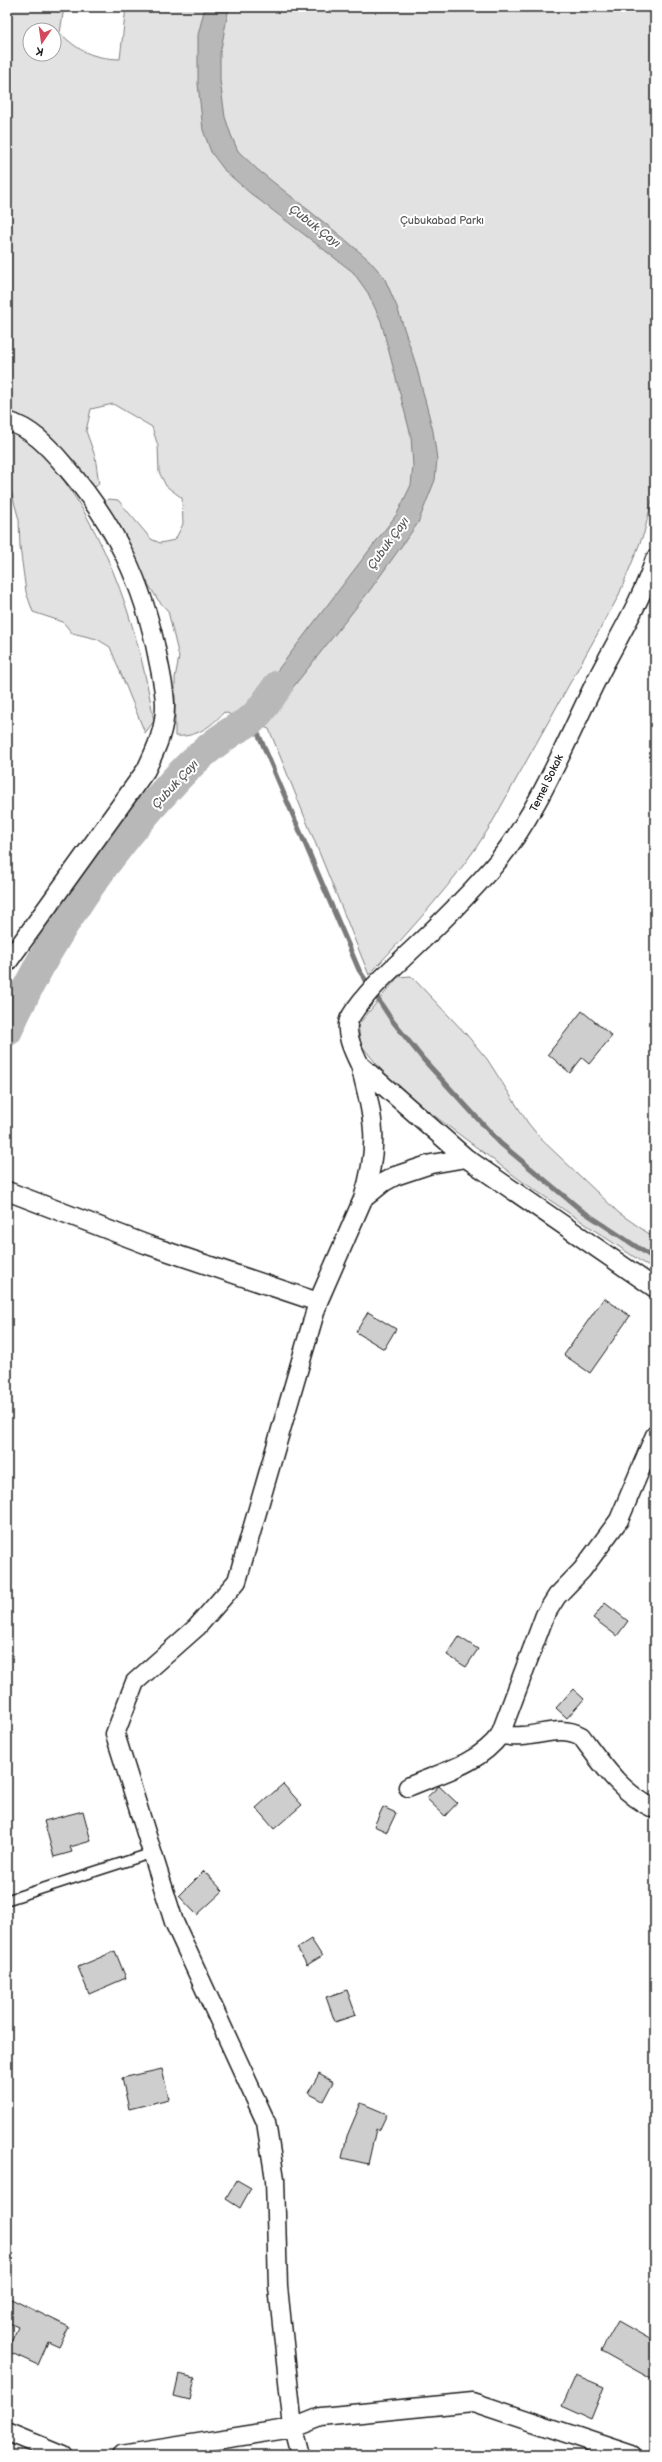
<svg xmlns="http://www.w3.org/2000/svg" width="662" height="2462" viewBox="0 0 662 2462" font-family="'Balsamiq Sans',sans-serif">
<rect width="100%" height="100%" fill="#fff"/>
<filter id="ink" filterUnits="userSpaceOnUse"><feTurbulence type="fractalNoise" baseFrequency=".025" numOctaves="2"/><feDisplacementMap in="SourceGraphic" scale="8" xChannelSelector="R" yChannelSelector="G"/><feConvolveMatrix kernelMatrix="1 2 1 2 8 2 1 2 1" color-interpolation-filters="sRGB"/></filter>
<g filter="url(#ink)">
<!-- green -->
<path fill="#e2e2e2" stroke="#7f7f7f" fill-rule="evenodd" d="M7,7H64L60,33C80,52 92,58 120,59L126,7H655V488L644,533L618,597L489,828C455,882 412,928 369,975L269,729L224,712C211,727 195,738 175,736V678L179,657L168,611L158,600L100,506L108,499L118,500L151,539L160,543L175,540L183,524L182,498L166,486L159,472L158,446L152,427L113,404L91,409L86,431L95,456L99,484L92,489L71,458L45,431L7,416ZM30,30H54V54H30Z
M7,427C14,431 22,434 28,439C101,509 138,624 154,721L145,733L110,647L97,639L72,633L63,622L33,612L26,592L20,547L19,520L7,476Z
M411,976L466,1034L487,1059L528,1123L541,1139L619,1213L655,1238V1271L520,1180L424,1108L384,1073L361,1045L358,1025L398,977Z"/>
<!-- water -->
<path fill="#b8b8b8" stroke="#7a7a7a" d="M205,7H229L220,54V80L225,117L231,135L238,151L258,170L341,236L369,260L384,277L397,307L416,365L433,431L437,459L435,480L418,523L370,590L290,691L265,728L244,714L397,514L411,485L413,466L411,436L381,321L368,293L353,272L250,193L225,171L211,152L203,130L198,84V35Z"/>
<g fill="none" stroke-linecap="round" stroke-linejoin="round">
<!-- stream -->
<path stroke="#7a7a7a" stroke-width="5" d="M252,719L359,970L391,1019L423,1059L500,1143L581,1210L655,1259"/>
<!-- river -->
<path stroke="#b8b8b8" stroke-width="31" d="M7,1031C48,938 107,853 176,779C192,762 211,745 231,732C238,727 246,724 252,719C262,711 270,696 278,686"/>
</g>
<!-- building -->
<path fill="#cecece" stroke="#1c1c1c" d="M582,1011L612,1036L589,1064L582,1058L570,1073L548,1054Z
M604,1298L630,1316L590,1373L564,1355Z
M368,1312L396,1329L384,1349L356,1332Z
M605,1603L628,1621L617,1636L593,1618Z
M459,1637L478,1649L466,1667L447,1655Z
M573,1689L584,1699L567,1718L556,1708Z
M283,1784L302,1805L274,1829L256,1808Z
M439,1786L457,1803L445,1816L426,1798Z
M383,1807L396,1813L387,1832L374,1826Z
M83,1811L91,1841L70,1847L72,1852L54,1857L44,1821Z
M204,1871L223,1891L197,1915L179,1896Z
M311,1939L322,1956L307,1965L297,1948Z
M115,1951L126,1978L89,1994L78,1967Z
M347,1990L356,2015L335,2022L326,1997Z
M162,2069L169,2099L129,2109L122,2078Z
M319,2074L333,2082L323,2101L308,2093Z
M361,2103L387,2114L379,2131L376,2129L368,2164L342,2158L347,2136Z
M237,2180L251,2188L240,2208L226,2199Z
M7,2297L69,2327L59,2347L48,2342L38,2365L7,2351L18,2327L7,2322Z
M618,2321L655,2342V2381L601,2351Z
M179,2374L195,2378L190,2400L174,2396Z
M576,2375L604,2387L591,2419L562,2406Z"/>
<g fill="none" stroke-linecap="round" stroke-linejoin="round">
<defs>
<path id="service" d="M7,1900L152,1853"/>
<path id="minor" d="M7,421C31,428 48,446 64,465C114,522 144,584 158,659C161,674 165,691 165,706C165,730 156,749 146,770L7,963
M360,1065C354,1053 342,1029 351,1016C367,990 393,968 415,947C442,922 468,895 492,868C536,818 567,739 597,679C617,639 641,602 655,559
M7,1191L148,1245L318,1302
M363,1199C380,1144 374,1120 360,1065L466,1158
M500,1735C508,1736 515,1737 522,1736C542,1735 562,1725 581,1736C602,1764 622,1794 655,1809
M408,1787C440,1773 479,1764 500,1735L545,1615L557,1596L582,1570L619,1520L655,1435
M7,2432L63,2455
M121,2455L293,2428L321,2417L473,2402L632,2455
M300,2455L293,2428L278,2287L275,2179L266,2122L174,1922L115,1734L135,1682L197,1627L237,1581L318,1302L363,1199L384,1182L395,1176L431,1164L466,1158L655,1288"/>
</defs>
<!-- service casing -->
<use href="#service" stroke="#1c1c1c" stroke-width="12"/>
<!-- minor casing -->
<use href="#minor" stroke="#1c1c1c" stroke-width="21"/>
<!-- service -->
<use href="#service" stroke="#fff" stroke-width="9"/>
<!-- minor -->
<use href="#minor" stroke="#fff" stroke-width="18"/>
</g>
</g>
<g text-anchor="middle" stroke-width="4" stroke-linejoin="round" paint-order="stroke">
<!-- park labels -->
<g font-size="11" fill="#575757" stroke="#fff">
<text x="442" y="224">Çubukabad Parkı</text>
</g>
<!-- street labels -->
<g font-size="11" fill="#1c1c1c" stroke="#fff">
<text transform="translate(546 783) rotate(-64)" y="4">Temel Sokak</text>
</g>
<!-- water labels -->
<g font-size="12" font-style="italic" fill="#5a5a5a" stroke="#fff">
<text transform="translate(315 226) rotate(38)" y="4">Çubuk Çayı</text>
<text transform="translate(388 543) rotate(-54)" y="4">Çubuk Çayı</text>
<text transform="translate(175 784) rotate(-47)" y="4">Çubuk Çayı</text>
</g>
</g>
<!-- margin -->
<rect width="662" height="2462" fill="none" stroke="#fff" stroke-width="24"/>
<rect x="12" y="12" width="638" height="2438" fill="none" stroke="#1c1c1c" stroke-width="1.5" filter="url(#ink)"/>
<!-- north arrow -->
<g transform="translate(42 42) rotate(193)"><circle r="19" fill="#ffffff" stroke="#a4a4a4"/>
<path d="M0-3L7 15L0 10L-7 15Z" fill="#d1495b"/>
<text y="-6" font-size="11" font-weight="bold" text-anchor="middle" fill="#1c1c1c">K</text>
</g>
</svg>
